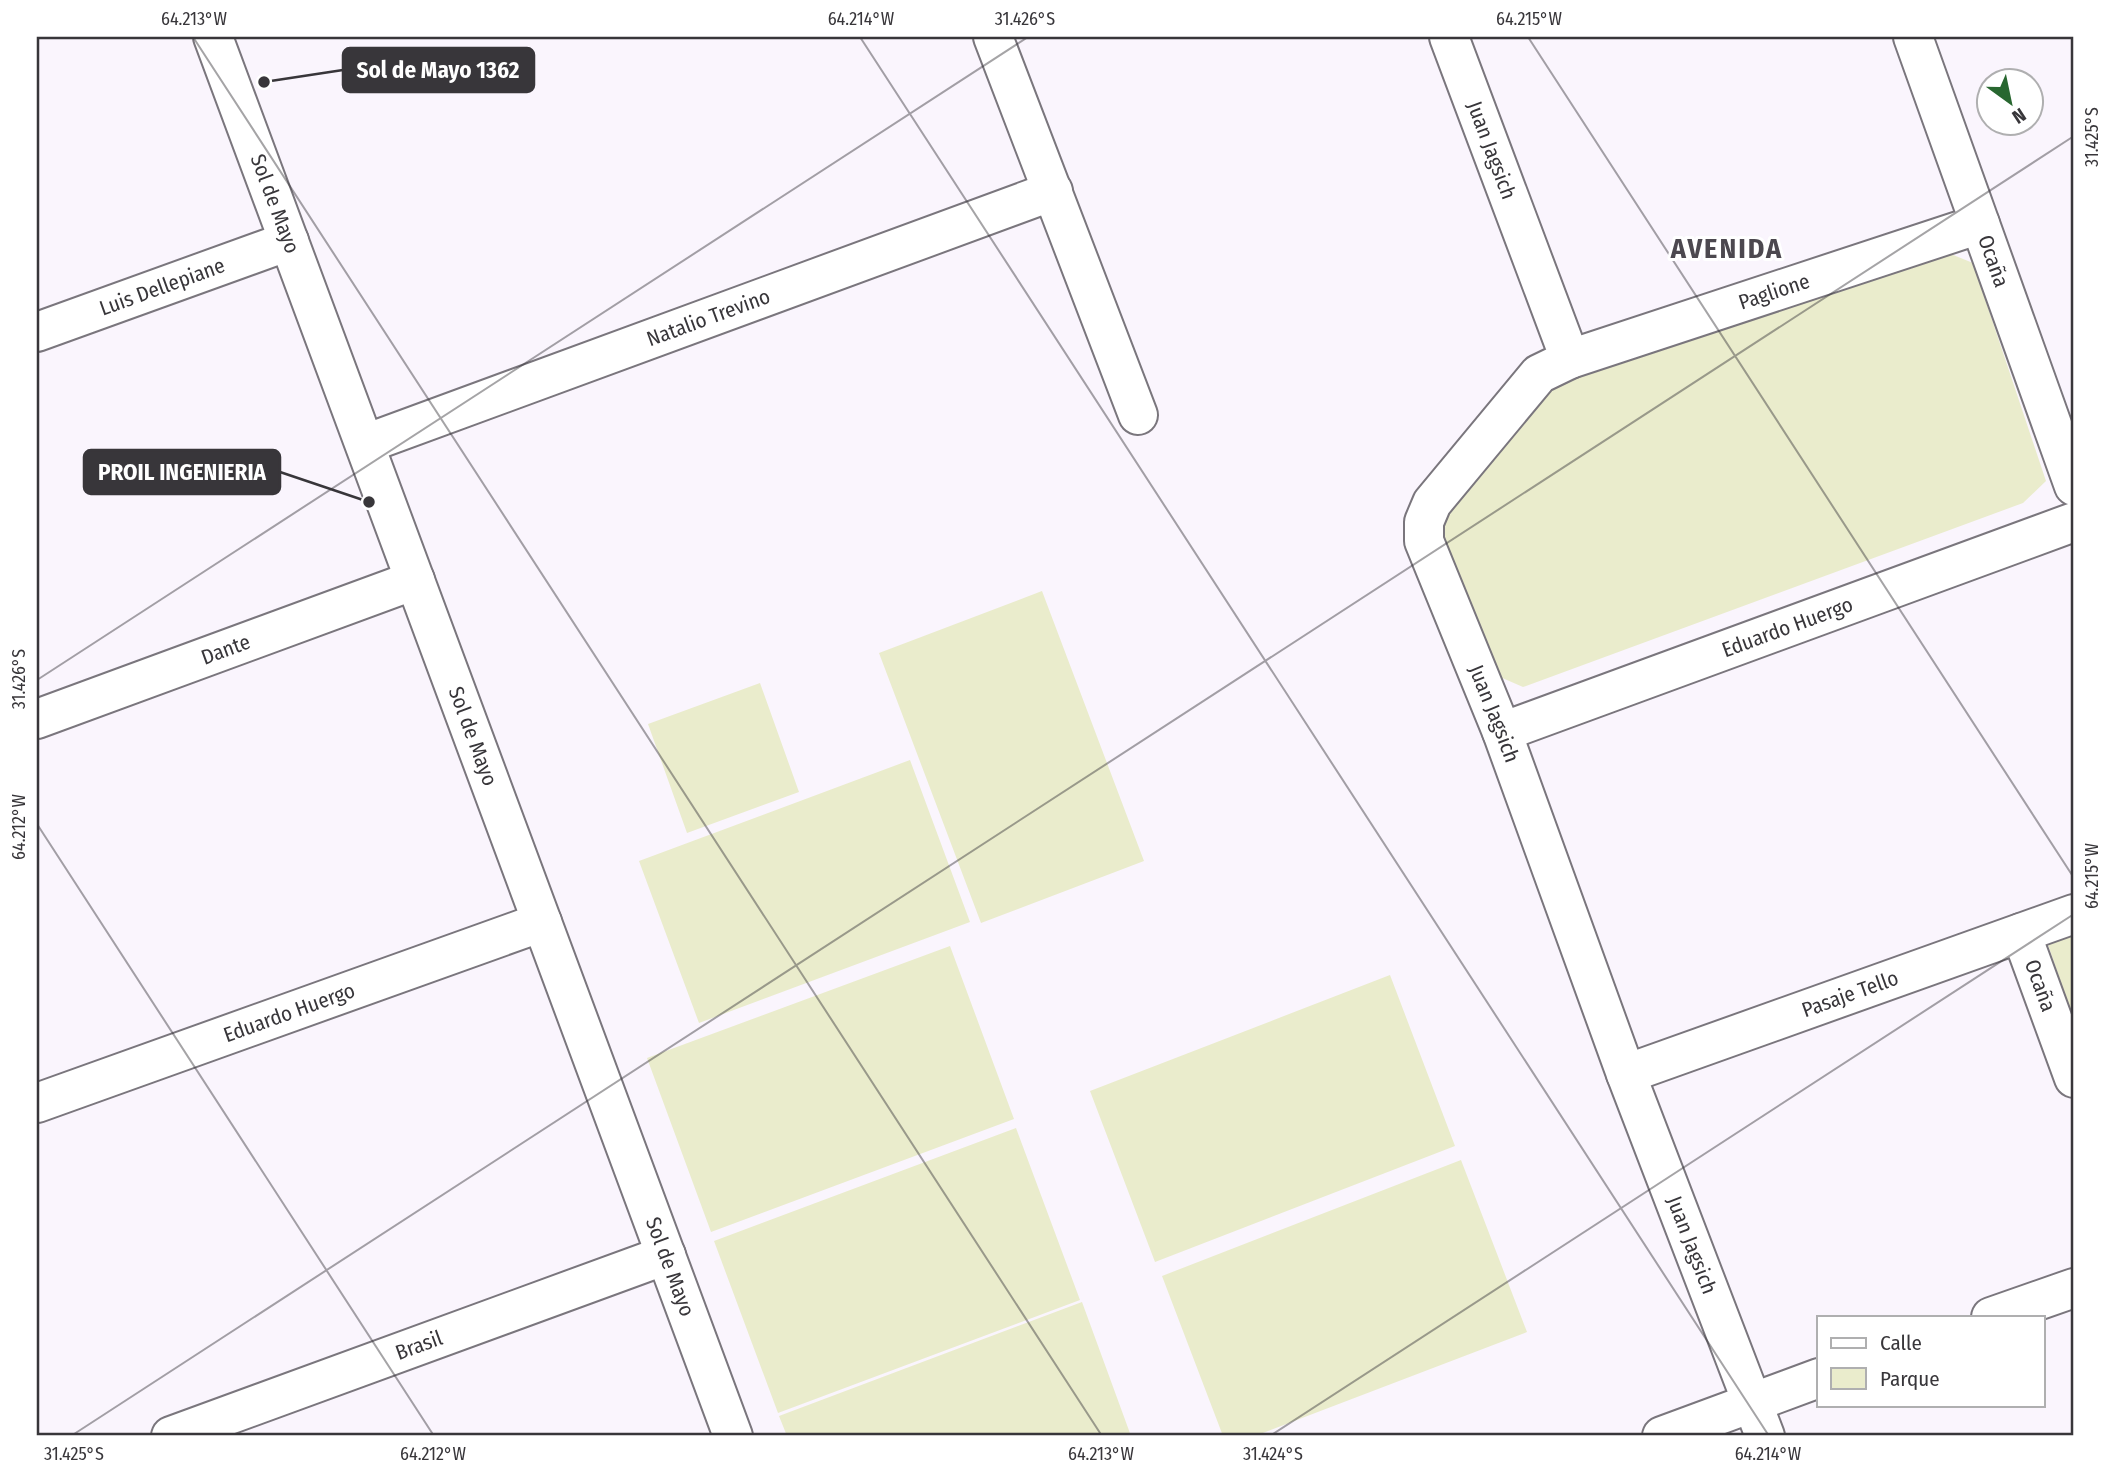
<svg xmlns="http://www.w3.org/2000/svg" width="2111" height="1473" viewBox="0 0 2111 1473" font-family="'Fira Sans Condensed',sans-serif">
<rect width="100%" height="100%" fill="#faf5fd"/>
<!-- green -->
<path fill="#eaeccc" d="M1931,246L1973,263L2046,481L2023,503L1523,687L1500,677L1442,540L1445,517L1570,359Z
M1042,591L1144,861L981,923L879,653Z
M760,683L799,792L687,833L648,724Z
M910,760L970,922L699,1023L639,861Z
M2074,929V1021L2046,939Z
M950,946L1014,1119L711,1232L647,1058Z
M1390,975L1455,1146L1155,1262L1090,1091Z
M1016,1128L1080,1300L778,1413L714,1241Z
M1461,1160L1527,1332L1255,1436H1223L1162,1276Z
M1082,1302L1131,1436H787L779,1416Z"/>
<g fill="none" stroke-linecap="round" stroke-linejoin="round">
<defs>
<g id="minor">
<path id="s1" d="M213,37L733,1436"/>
<path d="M993,37L1138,415"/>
<path id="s2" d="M1449,37L1570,359L1539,374L1432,503L1424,522V541L1502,732L1626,1074L1765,1436"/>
<path id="s3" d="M1913,37L2074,486"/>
<path id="s4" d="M37,332L289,241"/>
<path id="s5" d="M1570,359L1980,224"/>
<path id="s6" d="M365,444L1053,191"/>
<path id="s7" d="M37,719L415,580"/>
<path id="s8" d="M1502,732L2074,522"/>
<path id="s9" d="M2021,933L2074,1078"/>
<path id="s10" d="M1626,1074L2074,914"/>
<path id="s11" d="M37,1103L542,922"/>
<path d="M1991,1317L2074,1288"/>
<path id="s12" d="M171,1436L666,1255"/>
<path d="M1662,1436L1819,1378"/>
</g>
</defs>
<!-- minor casing -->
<use href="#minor" stroke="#7a767d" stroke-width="42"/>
<!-- minor -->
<use href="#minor" stroke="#fff" stroke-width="38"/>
</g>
<!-- ticks -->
<path fill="none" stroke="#38363a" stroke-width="2" stroke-opacity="0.45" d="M193,37L1102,1436M860,37L1769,1436M1528,37L2074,878M37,680L1028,37M37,824L434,1436M71,1436L2074,136M1270,1436L2074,914"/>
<g text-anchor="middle" stroke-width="6" stroke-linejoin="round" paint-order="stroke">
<!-- street labels -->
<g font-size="21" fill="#38363a" stroke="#fff">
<text dy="7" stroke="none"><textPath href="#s2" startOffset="121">Juan Jagsich</textPath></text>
<text dy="7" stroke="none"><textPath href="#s1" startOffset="178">Sol de Mayo</textPath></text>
<text dy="7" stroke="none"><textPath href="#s3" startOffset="238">Ocaña</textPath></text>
<text dy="7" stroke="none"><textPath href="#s4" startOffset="133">Luis Dellepiane</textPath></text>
<text dy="7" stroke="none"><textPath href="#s5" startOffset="215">Paglione</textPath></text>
<text dy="7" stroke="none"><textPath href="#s6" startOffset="366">Natalio Trevino</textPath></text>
<text dy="7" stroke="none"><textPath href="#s8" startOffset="304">Eduardo Huergo</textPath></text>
<text dy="7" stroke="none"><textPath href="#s7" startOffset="201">Dante</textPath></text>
<text dy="7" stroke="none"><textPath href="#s2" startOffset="772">Juan Jagsich</textPath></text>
<text dy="7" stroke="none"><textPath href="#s1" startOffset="746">Sol de Mayo</textPath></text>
<text dy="7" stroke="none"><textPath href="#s9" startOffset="56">Ocaña</textPath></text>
<text dy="7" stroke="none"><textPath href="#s10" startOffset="238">Pasaje Tello</textPath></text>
<text dy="7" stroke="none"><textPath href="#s11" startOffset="268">Eduardo Huergo</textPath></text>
<text dy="7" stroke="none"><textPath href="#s2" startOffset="1339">Juan Jagsich</textPath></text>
<text dy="7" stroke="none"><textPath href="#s1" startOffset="1312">Sol de Mayo</textPath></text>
<text dy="7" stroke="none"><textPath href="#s12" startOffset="264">Brasil</textPath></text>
</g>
<!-- district labels -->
<g font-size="28" font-weight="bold" letter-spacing="2" fill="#4c484f" stroke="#fff">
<text x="1727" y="258">AVENIDA</text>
</g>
</g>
<!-- callouts -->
<path fill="none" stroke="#38363a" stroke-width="2.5" d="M264 82L343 70M369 502L280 472"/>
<g fill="#38363a" stroke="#fff" stroke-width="2.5">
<circle cx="264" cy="82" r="7"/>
<circle cx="369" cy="502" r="7"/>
</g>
<g fill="#38363a" stroke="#38363a" stroke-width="2.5">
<rect x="343" y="48" width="191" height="44" rx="7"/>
<rect x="84" y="450" width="196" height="44" rx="7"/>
</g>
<g font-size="23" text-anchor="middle" font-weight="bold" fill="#fff">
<text x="438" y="78">Sol de Mayo 1362</text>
<text x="182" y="480">PROIL INGENIERIA</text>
</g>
<!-- border -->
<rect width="2111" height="1473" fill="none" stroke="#ffffff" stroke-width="77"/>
<!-- legend -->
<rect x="1817" y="1316" width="228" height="91" fill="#ffffff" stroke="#afafb0" stroke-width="2"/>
<rect x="1831" y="1338" width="35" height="10" fill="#ffffff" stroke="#afafb0" stroke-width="2"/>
<text x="1880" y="1350" font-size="21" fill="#38363a">Calle</text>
<rect x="1831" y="1368" width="35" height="21" fill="#eaeccc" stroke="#afafb0" stroke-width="2"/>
<text x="1880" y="1386" font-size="21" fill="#38363a">Parque</text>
<!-- north arrow -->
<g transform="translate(2010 102) rotate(147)"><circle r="33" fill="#ffffff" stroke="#afafb0" stroke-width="2"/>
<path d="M0-5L12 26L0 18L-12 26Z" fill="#286730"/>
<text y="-10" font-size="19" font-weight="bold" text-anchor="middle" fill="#38363a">N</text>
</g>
<rect x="38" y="38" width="2034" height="1396" fill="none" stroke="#38363a" stroke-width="2.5"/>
<g font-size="18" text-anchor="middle" fill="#38363a">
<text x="194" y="25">64.213°W</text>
<text x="861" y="25">64.214°W</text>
<text x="1025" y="25">31.426°S</text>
<text x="1529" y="25">64.215°W</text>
<text transform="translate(2092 137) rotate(-90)" y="6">31.425°S</text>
<text transform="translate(19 679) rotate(-90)" y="6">31.426°S</text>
<text transform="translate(19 827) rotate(-90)" y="6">64.212°W</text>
<text transform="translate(2092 876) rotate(-90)" y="6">64.215°W</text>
<text x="74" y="1460">31.425°S</text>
<text x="433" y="1460">64.212°W</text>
<text x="1101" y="1460">64.213°W</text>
<text x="1273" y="1460">31.424°S</text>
<text x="1768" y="1460">64.214°W</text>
</g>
</svg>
